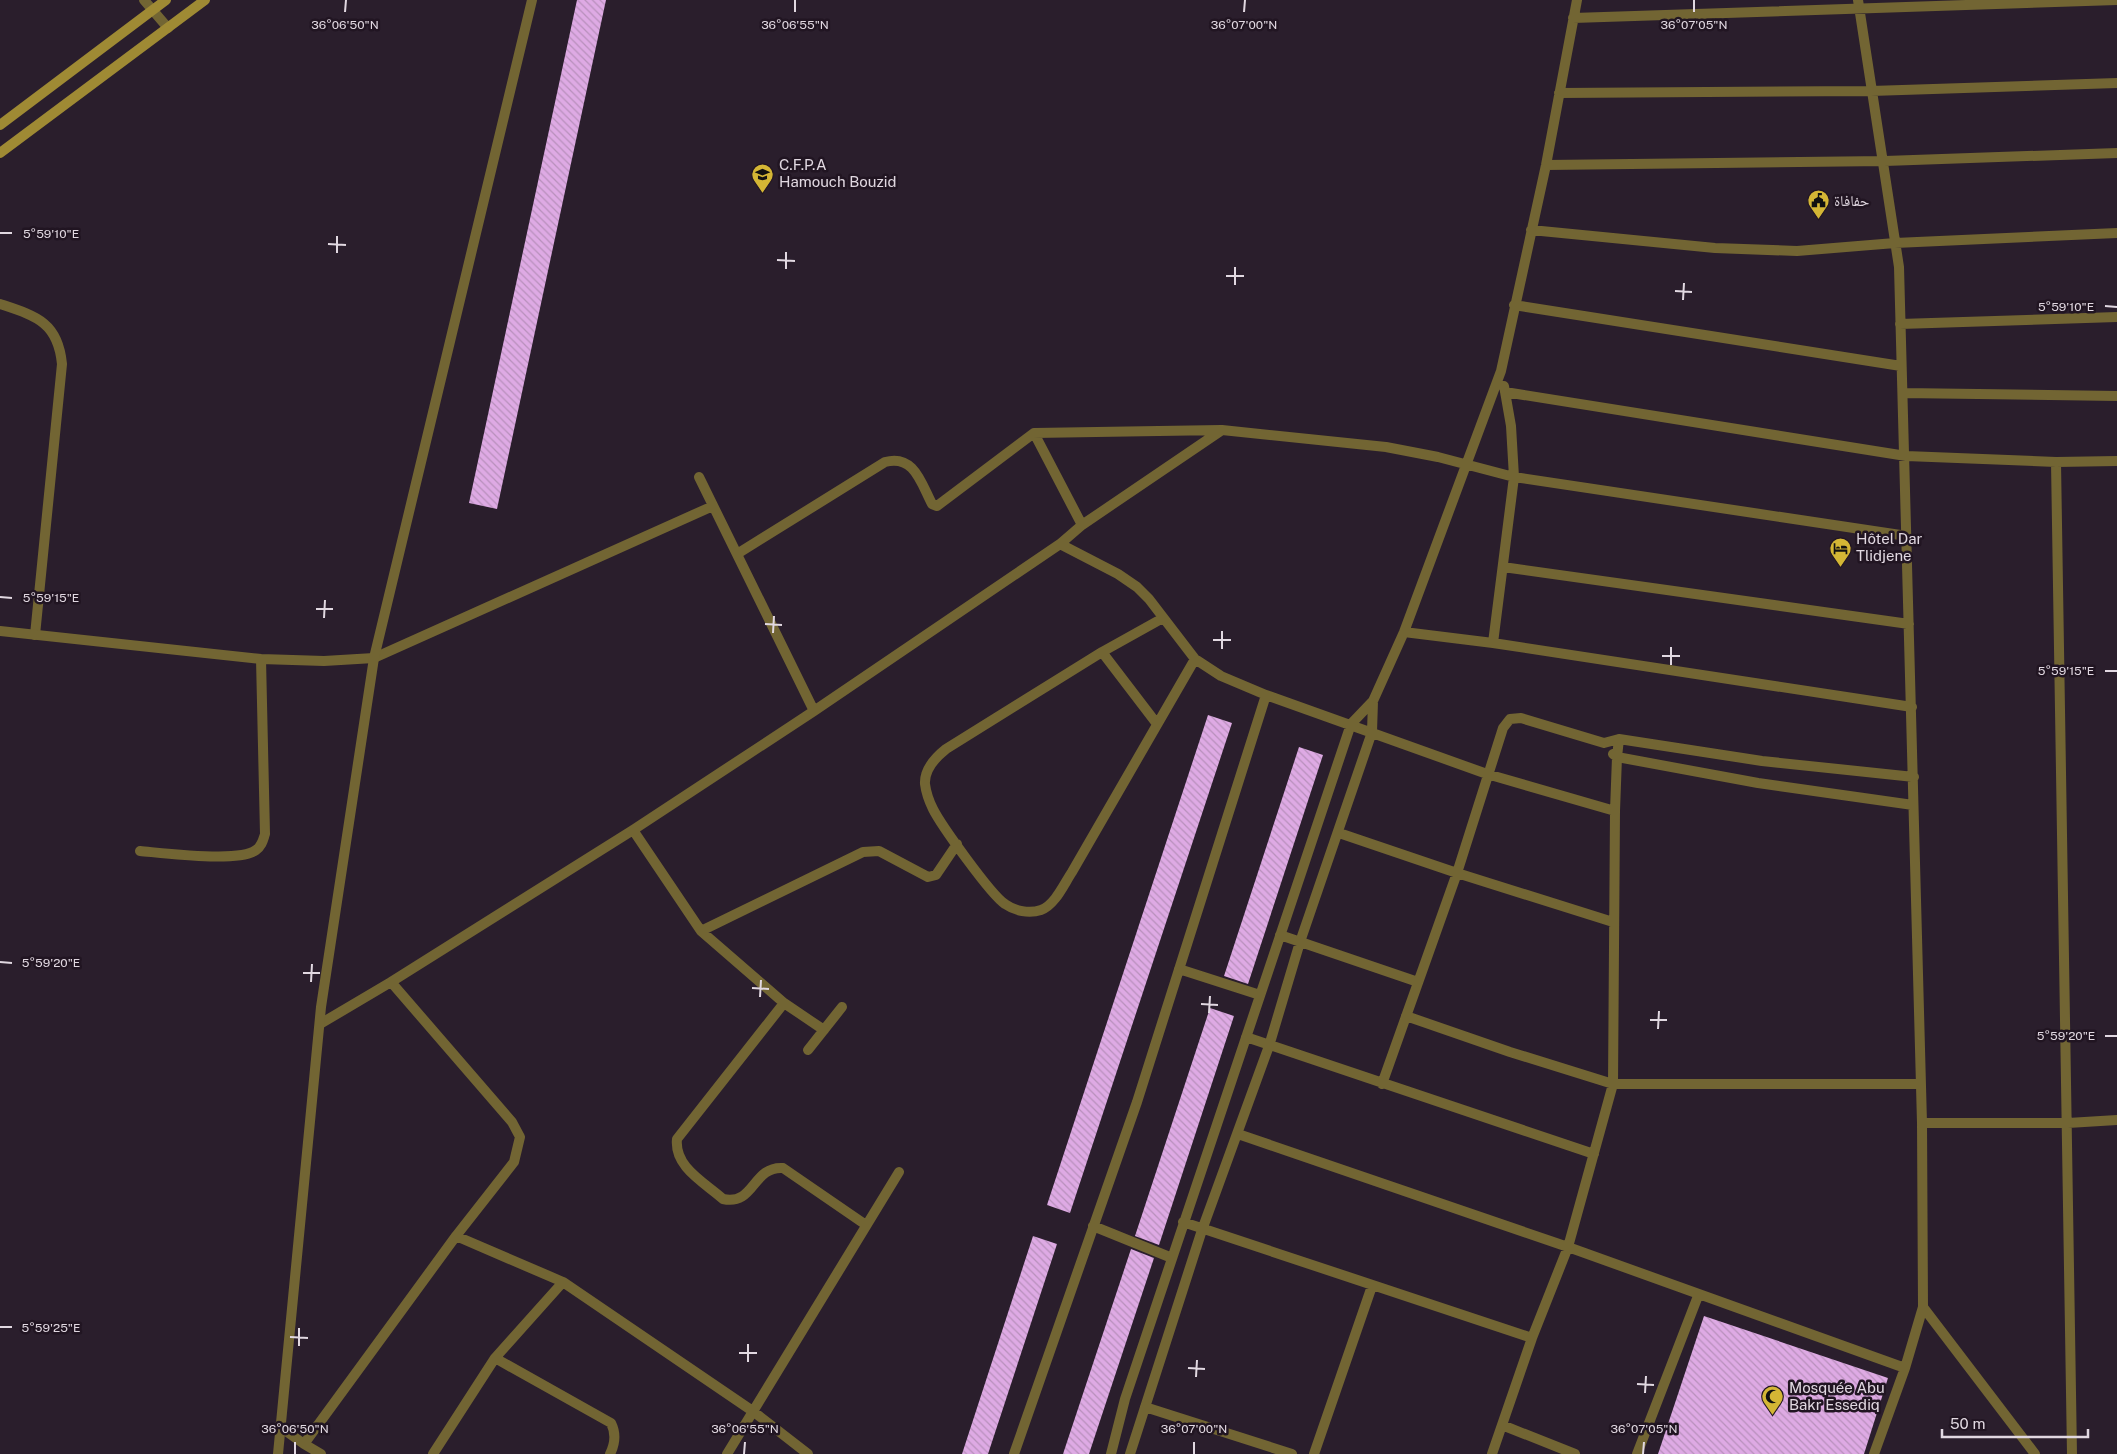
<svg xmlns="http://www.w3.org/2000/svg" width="2117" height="1454" viewBox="0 0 2117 1454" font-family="'Public Sans','Noto Naskh Arabic',sans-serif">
<defs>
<pattern id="building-back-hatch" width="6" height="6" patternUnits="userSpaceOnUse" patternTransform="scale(1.25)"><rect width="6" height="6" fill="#deaae4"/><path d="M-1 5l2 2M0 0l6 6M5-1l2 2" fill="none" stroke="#b890bc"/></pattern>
</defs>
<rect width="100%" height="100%" fill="#2a1e2c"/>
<!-- building -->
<path fill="url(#building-back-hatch)" d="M577,0H606L497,509L469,503Z
M1208,715L1232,723L1070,1213L1047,1205Z
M1299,747L1323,755L1248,984L1224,976Z
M1210,1008L1234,1016L1159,1245L1135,1236Z
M1033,1236L1057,1244L988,1454H962Z
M1131,1249L1154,1258L1089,1454H1063Z
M1704,1316L1888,1378L1864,1454H1658Z"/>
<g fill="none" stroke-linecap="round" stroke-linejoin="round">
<!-- service -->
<path stroke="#726533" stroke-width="10" d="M0,304C36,316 58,322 62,364L35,635"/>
<!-- minor -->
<path stroke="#726533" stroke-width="10" d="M144,0L168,28
M1858,0L1899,267L1922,1123L1923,1307L1905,1368L1874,1454
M1573,18L2117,0
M1559,93L1871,91L2117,83
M1546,165L1885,161L2117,153
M1531,230L1715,248L1797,251L1895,243L2117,233
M1514,305L1901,366
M1900,324L2117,317
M1505,392L1906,456L2056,462L2117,461
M1903,393L2117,396
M1034,433L1082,525
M2056,462L2072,1454
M699,477L814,711
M1060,544L1118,574L1137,587L1149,599L1195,659L1221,676L1266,695L1487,774L1615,811
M737,554L885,462C914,454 921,483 932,504L937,506L1034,433L1221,430
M1503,567L1909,624
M1163,618L1102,652L946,749C936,757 924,769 925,784C926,792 929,801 933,809C941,825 991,895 1005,904C1015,911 1029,914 1041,910C1055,905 1064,884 1072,872L1195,659
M0,631L261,659L324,661L374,658L713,506
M1404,632L1493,643L1912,707
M1493,643L1514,477L1511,426L1504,386
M1102,652L1157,724
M1613,754L1617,757L1758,783L1913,805
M633,830L701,931L784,1003L677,1139C674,1167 704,1182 723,1199C755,1206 752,1166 783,1168L866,1225
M1339,833L1457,873L1613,922
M140,851C163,853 240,863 256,850C262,846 263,840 265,834L261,659
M701,931L863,852L879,851L928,877L936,875L957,844
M1280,935L1418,982
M1179,969L1260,995
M784,1003L824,1030
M1406,1016L1510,1052L1613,1084H1920
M320,1024L391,982
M1246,1037L1594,1154
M808,1050L842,1007
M1382,1084L1457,873L1503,728L1510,719L1521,718L1604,743L1619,739L1762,761L1914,777
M1922,1123H2068L2117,1120
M1238,1134L1568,1247L1905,1368
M1183,1222L1532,1338
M1093,1226L1172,1258
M456,1236L563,1282L754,1412L808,1454
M1923,1307L2035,1454
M495,1358L611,1423C616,1433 615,1444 610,1454
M1145,1407L1292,1454
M1502,1425L1575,1454
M279,1426L304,1444
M321,1454L304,1444L456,1236L514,1162L520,1137L512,1122L391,982L633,830L814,711L1060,544L1082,525L1222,430L1386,447L1438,457L1514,477L1907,536
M433,1454L495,1358L563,1282
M727,1454L899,1172
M1014,1454L1137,1102L1266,695
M1111,1454L1125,1399L1351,724L1373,701L1404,632L1501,371L1546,165L1577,0
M1130,1454L1202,1230L1269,1046L1300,942L1372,732L1373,701
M1314,1454L1372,1286
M1492,1454L1532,1338L1568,1247L1613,1084L1615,811L1617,757L1619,739
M1637,1454L1698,1296"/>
<!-- tertiary -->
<path stroke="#726533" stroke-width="10" d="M278,1454L321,1007L374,658L532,0"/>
<!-- secondary -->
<path stroke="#9f8a34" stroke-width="10" d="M0,125L166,0
M0,153L205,0"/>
</g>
<!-- ticks -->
<path fill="none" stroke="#e1d8e1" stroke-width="2" d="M345,12L346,0M795,12V0M1244,12L1245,0M1694,12V0M0,233H12M328,244L346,245M337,253V236M777,260L795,261M786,269V252M1226,276H1244M1235,285V267M1675,291L1692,292M1683,300L1684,283M2105,306L2117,307M0,597L12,598M316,609H333M324,618L325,600M765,624L782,625M773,633L774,616M1213,640H1231M1222,649V631M1662,656H1680M1671,665V647M2105,671H2117M0,962L12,963M303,973H320M311,982L312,964M752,988L769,989M760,997L761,980M1201,1004L1218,1005M1209,1013L1210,996M1650,1020H1667M1658,1029L1659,1011M2105,1036H2117M0,1327H12M290,1337L308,1338M299,1346V1328M739,1353H757M748,1362V1344M1188,1368L1205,1369M1196,1377L1197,1360M1637,1384L1654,1385M1645,1393L1646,1376M295,1454V1442M744,1454L745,1442M1194,1454V1442M1643,1454L1644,1442"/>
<!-- icons -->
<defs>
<symbol id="university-pin" viewBox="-11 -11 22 30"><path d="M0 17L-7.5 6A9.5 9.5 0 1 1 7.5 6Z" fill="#d4b635" stroke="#211522"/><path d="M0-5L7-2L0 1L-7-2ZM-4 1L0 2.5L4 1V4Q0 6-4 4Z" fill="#111"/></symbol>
<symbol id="civic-pin" viewBox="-11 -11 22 30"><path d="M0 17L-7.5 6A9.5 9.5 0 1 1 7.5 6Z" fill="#d4b635" stroke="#211522"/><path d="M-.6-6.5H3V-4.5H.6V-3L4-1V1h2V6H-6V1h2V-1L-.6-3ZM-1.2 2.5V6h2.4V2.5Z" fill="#111"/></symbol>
<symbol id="hotel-pin" viewBox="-11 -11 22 30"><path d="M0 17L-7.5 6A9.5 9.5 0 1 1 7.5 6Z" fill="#d4b635" stroke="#211522"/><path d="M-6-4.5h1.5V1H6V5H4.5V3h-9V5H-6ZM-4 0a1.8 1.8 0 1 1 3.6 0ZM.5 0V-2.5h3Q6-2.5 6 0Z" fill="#111"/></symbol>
<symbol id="mosque-pin" viewBox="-11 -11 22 30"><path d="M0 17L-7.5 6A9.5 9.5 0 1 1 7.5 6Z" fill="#d4b635" stroke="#211522"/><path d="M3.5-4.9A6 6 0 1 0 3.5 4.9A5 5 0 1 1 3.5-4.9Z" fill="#111"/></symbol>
</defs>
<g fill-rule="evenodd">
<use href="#university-pin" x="750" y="162" width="25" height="34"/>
<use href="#civic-pin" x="1806" y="188" width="25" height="34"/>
<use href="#hotel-pin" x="1828" y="536" width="25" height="34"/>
<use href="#mosque-pin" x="1760" y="1384" width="25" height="34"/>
</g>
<g text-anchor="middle" stroke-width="5" stroke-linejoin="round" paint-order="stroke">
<!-- poi labels -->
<g font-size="15" fill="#e1d8e1" stroke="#211522" text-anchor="start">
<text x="779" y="170">C.F.P.A<tspan x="779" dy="17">Hamouch Bouzid</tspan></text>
<text x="1834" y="206">حفافاة</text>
<text x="1856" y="544">Hôtel Dar<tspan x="1856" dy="17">Tlidjene</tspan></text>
<text x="1789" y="1393">Mosquée Abu<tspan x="1789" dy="17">Bakr Essediq</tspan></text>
</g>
</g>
<g font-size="12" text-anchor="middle" fill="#e1d8e1" stroke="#211522" stroke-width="5" stroke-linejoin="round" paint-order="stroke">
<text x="345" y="29">36°06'50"N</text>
<text x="795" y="29">36°06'55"N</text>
<text x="1244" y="29">36°07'00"N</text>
<text x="1694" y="29">36°07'05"N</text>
<text x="51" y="238">5°59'10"E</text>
<text x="2066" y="311">5°59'10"E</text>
<text x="51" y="602">5°59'15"E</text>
<text x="2066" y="675">5°59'15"E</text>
<text x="51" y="967">5°59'20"E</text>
<text x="2066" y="1040">5°59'20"E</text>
<text x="51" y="1332">5°59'25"E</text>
<text x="295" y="1433">36°06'50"N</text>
<text x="745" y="1433">36°06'55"N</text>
<text x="1194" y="1433">36°07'00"N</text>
<text x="1644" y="1433">36°07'05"N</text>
</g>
<!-- scale -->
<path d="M1942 1429v8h146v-8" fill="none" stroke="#e1d8e1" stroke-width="2.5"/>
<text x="1950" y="1429" font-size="15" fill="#e1d8e1" stroke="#211522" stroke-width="4" paint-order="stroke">50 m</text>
</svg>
